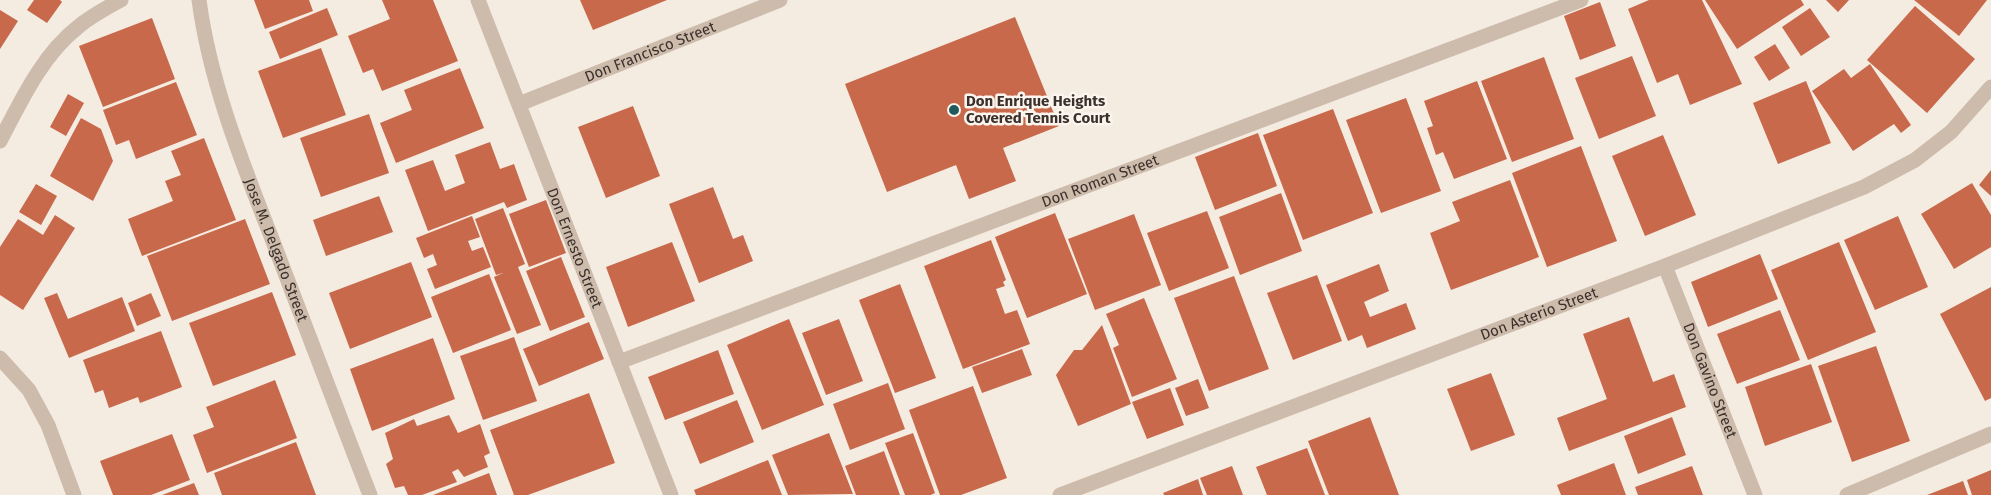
<svg xmlns="http://www.w3.org/2000/svg" width="1991" height="495" viewBox="0 0 1991 495" font-family="'Fira Sans',sans-serif">
<rect width="100%" height="100%" fill="#f4ebe1"/>
<!-- building -->
<path fill="#c8694b" d="M34,0H60L62,2L47,23L27,10Z
M254,0H309L313,11L265,29Z
M382,0H433L458,61L382,91L373,69L363,73L348,36L390,19Z
M580,0H667L593,30Z
M1649,0H1702L1742,84L1690,105L1678,74L1657,83L1628,9Z
M1705,0H1801L1804,5L1737,49Z
M1826,0H1849L1838,12Z
M1914,0H1987L1959,36Z
M1600,2L1616,46L1580,60L1564,16Z
M1915,6L1975,59L1927,113L1867,60Z
M327,8L338,35L280,59L269,32Z
M1810,8L1830,37L1801,56L1782,27Z
M0,10L18,21L0,49Z
M1015,17L1059,126L1003,148L1016,181L969,199L956,165L887,192L845,84Z
M152,18L175,79L103,107L79,46Z
M1775,44L1790,68L1769,81L1754,57Z
M321,48L346,115L283,138L258,71Z
M1632,56L1656,116L1599,139L1575,78Z
M1544,57L1574,139L1512,162L1481,81Z
M1870,64L1911,125L1901,133L1894,124L1853,151L1812,91L1844,69L1851,78Z
M460,68L484,128L396,163L380,123L412,110L404,90Z
M1477,81L1507,159L1454,179L1443,152L1436,155L1427,128L1433,126L1424,101Z
M1806,81L1831,143L1778,164L1753,103Z
M176,82L197,135L136,159L129,140L116,145L103,110Z
M68,94L84,103L66,136L50,127Z
M1406,98L1441,191L1381,213L1346,120Z
M633,106L660,176L606,198L578,127Z
M1333,109L1373,213L1303,240L1263,135Z
M369,114L389,173L321,197L300,138Z
M81,118L101,129L113,161L93,201L50,176Z
M1258,133L1277,186L1215,210L1195,157Z
M1663,135L1696,215L1645,236L1612,156Z
M204,138L236,220L142,256L128,219L173,201L165,181L181,175L171,151Z
M490,142L500,169L514,164L527,200L507,208L504,202L428,231L405,170L433,160L445,191L465,183L455,155Z
M1581,146L1617,241L1547,267L1512,173Z
M1991,170V196L1979,185Z
M1510,180L1539,257L1451,290L1430,233L1460,221L1452,202Z
M1972,183L1991,215V247L1954,269L1921,214Z
M36,184L57,196L41,225L19,212Z
M713,187L733,239L743,235L753,261L699,283L669,204Z
M1281,193L1302,251L1240,275L1219,217Z
M379,196L393,232L326,256L313,220Z
M546,200L566,253L529,267L509,214Z
M503,208L525,264L518,267L541,325L517,334L494,277L503,273L496,275L475,219Z
M1207,211L1229,268L1169,291L1147,233Z
M1055,213L1087,294L1027,318L995,237Z
M1134,214L1161,285L1095,310L1068,239Z
M55,215L75,228L23,310L0,295V247L18,219L43,235Z
M472,216L480,237L468,241L472,251L483,247L491,267L435,289L427,269L437,265L433,254L424,258L416,238Z
M1898,216L1928,287L1875,310L1844,240Z
M245,219L270,284L172,321L147,256Z
M991,240L1006,280L1003,282L1005,286L996,289L1005,314L1017,310L1030,344L963,369L924,266Z
M672,242L695,301L628,327L606,267Z
M1839,242L1876,332L1808,360L1771,270Z
M1760,254L1778,299L1708,327L1691,282Z
M561,257L585,317L550,331L526,271Z
M411,262L432,317L350,349L329,293Z
M1379,264L1389,291L1364,302L1370,317L1406,303L1416,329L1367,348L1362,335L1348,341L1326,285Z
M489,274L511,330L453,353L431,297Z
M1317,275L1342,341L1293,360L1267,293Z
M1234,276L1269,369L1209,391L1174,298Z
M900,284L936,378L895,393L859,300Z
M1991,287V398L1985,401L1940,314Z
M272,292L296,355L213,386L189,323Z
M57,293L68,319L122,297L135,331L69,358L44,298Z
M151,293L161,316L137,326L128,303Z
M1144,298L1177,379L1132,397L1113,348L1119,345L1106,314Z
M1780,310L1800,360L1737,384L1717,334Z
M1629,317L1653,382L1674,374L1686,407L1569,451L1557,418L1607,399L1583,334Z
M789,319L824,405L762,430L727,345Z
M839,319L863,381L826,395L802,333Z
M589,322L604,359L539,386L523,349Z
M1102,325L1131,404L1078,426L1056,375L1074,350H1082Z
M161,331L182,387L140,403L138,397L109,408L103,390L95,393L83,360Z
M514,337L537,401L483,420L460,356Z
M433,338L455,399L372,431L350,369Z
M1876,346L1910,441L1852,462L1818,366Z
M1022,349L1032,375L982,393L972,367Z
M718,350L734,394L665,420L648,377Z
M1811,364L1832,422L1765,446L1745,387Z
M1491,373L1515,435L1471,451L1447,389Z
M1198,379L1209,408L1186,416L1175,388Z
M275,380L297,438L207,473L193,435L214,427L206,407Z
M888,383L905,429L850,450L833,404Z
M973,386L1007,478L961,495H940L909,410Z
M1170,388L1184,425L1147,439L1132,402Z
M589,393L615,463L528,495H514L490,430Z
M737,400L754,442L700,464L683,422Z
M449,415L458,433L480,424L490,453L484,456L488,467L464,477L458,469L452,472L457,482L422,495H408L404,486L395,488L386,464L393,459L385,433L414,419L417,426Z
M1370,417L1399,495H1329L1308,441Z
M1672,417L1686,455L1638,474L1624,436Z
M829,433L853,494L788,495L772,455Z
M913,433L935,493L931,495H905L885,443Z
M172,434L190,480L151,495H113L100,461Z
M296,442L316,495H222L214,473Z
M1307,448L1325,495H1267L1256,467Z
M884,451L900,495H856L845,466Z
M768,460L782,495H696L694,490Z
M1614,463L1626,495H1561L1557,485Z
M1232,466L1243,495H1207L1200,478Z
M1692,466L1703,495H1638L1635,487Z
M1991,470V495H1972L1967,480Z
M489,473L497,495H433Z
M1198,479L1203,495H1164L1163,493Z
M1963,481L1968,495H1927Z
M194,483L199,495H162Z"/>
<g fill="none" stroke-linecap="round" stroke-linejoin="round">
<!-- street -->
<g stroke="#cdbbac" stroke-width="15">
<path id="s1" d="M199,0C210,83 242,162 272,239C305,325 337,410 370,495"/>
<path id="s2" d="M478,0L671,495"/>
<path id="s3" d="M519,104L780,0"/>
<path d="M0,141C21,101 42,55 78,27C91,16 106,8 121,0"/>
<path id="s4" d="M1665,266L1755,495"/>
<path d="M0,358L29,390L48,425L74,495"/>
<path id="s5" d="M619,362L1581,0"/>
<path id="s6" d="M1060,495L1665,266L1864,187L1915,160L1951,132L1991,87"/>
<path d="M1847,495L1991,434"/>
</g>
</g>
<!-- markers -->
<circle fill="#1f5a5e" stroke="#fbf5ee" stroke-width="2" cx="954" cy="110" r="6"/>
<g text-anchor="middle" stroke-width="5" stroke-linejoin="round" paint-order="stroke">
<!-- street labels -->
<g font-size="15" fill="#3b302b" stroke="#fbf5ee">
<text dy="5" stroke="none"><textPath href="#s3" startOffset="141">Don Francisco Street</textPath></text>
<text dy="5" stroke="none"><textPath href="#s5" startOffset="514">Don Roman Street</textPath></text>
<text dy="5" stroke="none"><textPath href="#s2" startOffset="266">Don Ernesto Street</textPath></text>
<text dy="5" stroke="none"><textPath href="#s1" startOffset="262">Jose M. Delgado Street</textPath></text>
<text dy="5" stroke="none"><textPath href="#s6" startOffset="512">Don Asterio Street</textPath></text>
<text dy="5" stroke="none"><textPath href="#s4" startOffset="123">Don Gavino Street</textPath></text>
</g>
<!-- poi labels -->
<g font-size="15" font-weight="bold" fill="#3b302b" stroke="#fbf5ee" text-anchor="start">
<text x="966" y="106">Don Enrique Heights<tspan x="966" dy="17">Covered Tennis Court</tspan></text>
</g>
</g>
</svg>
